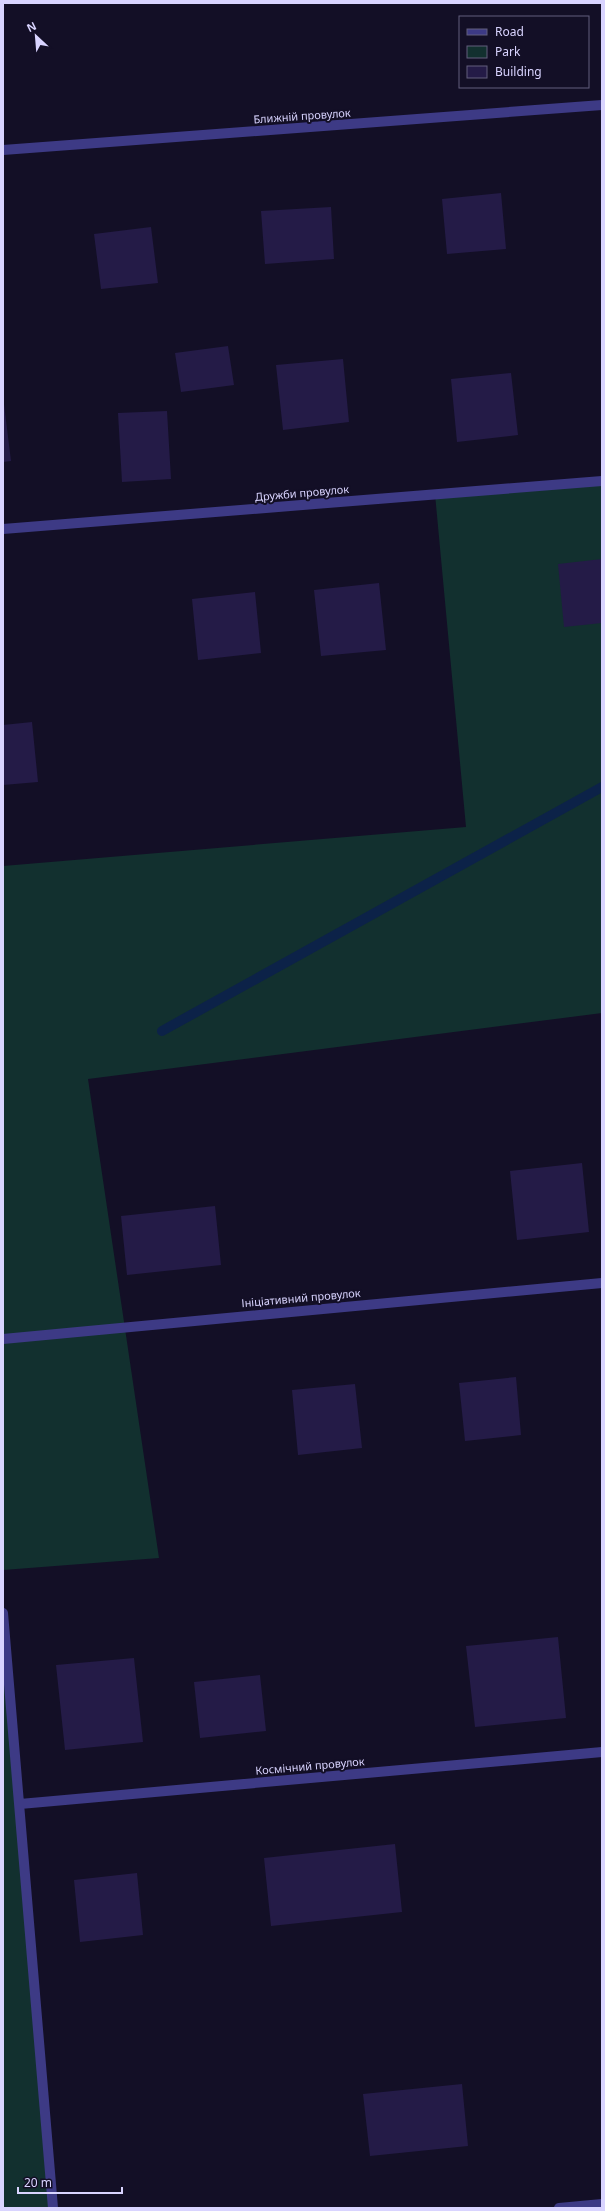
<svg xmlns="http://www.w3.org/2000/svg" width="605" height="2211" viewBox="0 0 605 2211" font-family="'Noto Sans',sans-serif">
<rect width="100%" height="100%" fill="#130f26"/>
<!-- green -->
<path fill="#12302f" d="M602,483V1013L88,1079L159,1558L3,1570V866L466,827L435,494Z
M3,1613L53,2208H3Z"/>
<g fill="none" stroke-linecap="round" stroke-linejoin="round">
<!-- stream -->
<path stroke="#0c2248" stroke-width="10" d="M162,1031L602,787"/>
</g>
<!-- building -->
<path fill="#241b47" d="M501,193L506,249L447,254L442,199Z
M331,207L334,259L265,264L261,211Z
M151,227L158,283L101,289L94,234Z
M228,346L234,385L181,392L175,353Z
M343,359L349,422L283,430L276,365Z
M511,373L518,435L457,442L451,379Z
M3,396L11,461L3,462Z
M167,411L171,479L122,482L118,413Z
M602,559V623L564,627L558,564Z
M379,583L386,650L321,656L314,590Z
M255,592L261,653L198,660L192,599Z
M32,722L38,782L3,785V725Z
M582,1163L589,1232L517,1240L510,1171Z
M215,1206L221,1265L127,1275L121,1216Z
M516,1377L521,1435L465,1441L459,1383Z
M355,1384L362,1448L298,1455L292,1390Z
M558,1637L566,1718L475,1727L466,1646Z
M134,1658L143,1742L65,1750L56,1665Z
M260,1675L266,1731L200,1738L194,1682Z
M395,1844L402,1912L271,1926L264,1858Z
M137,1873L143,1935L80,1942L74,1880Z
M462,2084L468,2146L370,2156L363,2094Z"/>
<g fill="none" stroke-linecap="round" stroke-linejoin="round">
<!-- street -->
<path stroke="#3d3a85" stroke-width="10" d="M3,150L602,105
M3,529L602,481
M3,1339L602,1283
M3,1613L53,2208
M20,1804L602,1752
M559,2208L602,2204"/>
</g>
<g text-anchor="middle" stroke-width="4" stroke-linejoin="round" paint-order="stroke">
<!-- street labels -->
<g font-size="11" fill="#d9d4ff" stroke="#130f26">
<text transform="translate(302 116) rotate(-4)" y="4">Ближній провулок</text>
<text transform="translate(302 493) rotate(-5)" y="4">Дружби провулок</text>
<text transform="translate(301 1298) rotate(-5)" y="4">Ініціативний провулок</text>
<text transform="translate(310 1766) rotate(-5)" y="4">Космічний провулок</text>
</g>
</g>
<!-- border -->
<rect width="605" height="2211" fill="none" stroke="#d9d4ff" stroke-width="8"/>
<!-- legend -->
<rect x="459" y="16" width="130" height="72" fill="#130f26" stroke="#625e7d"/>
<rect x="467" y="29" width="20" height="6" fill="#3d3a85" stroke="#625e7d"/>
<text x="495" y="36" font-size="12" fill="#d9d4ff">Road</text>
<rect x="467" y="46" width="20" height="12" fill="#12302f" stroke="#625e7d"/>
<text x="495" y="56" font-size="12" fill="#d9d4ff">Park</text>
<rect x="467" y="66" width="20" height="12" fill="#241b47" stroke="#625e7d"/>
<text x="495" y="76" font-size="12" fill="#d9d4ff">Building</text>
<!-- north arrow -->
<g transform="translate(36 36) rotate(334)" stroke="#130f26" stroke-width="3" paint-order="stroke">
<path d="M0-3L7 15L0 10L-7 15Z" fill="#d9d4ff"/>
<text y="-6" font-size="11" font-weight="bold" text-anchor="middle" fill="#d9d4ff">N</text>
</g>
<!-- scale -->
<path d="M18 2187v6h104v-6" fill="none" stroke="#d9d4ff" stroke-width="2"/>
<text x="24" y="2187" font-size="12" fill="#d9d4ff" stroke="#130f26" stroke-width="3" paint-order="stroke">20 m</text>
</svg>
